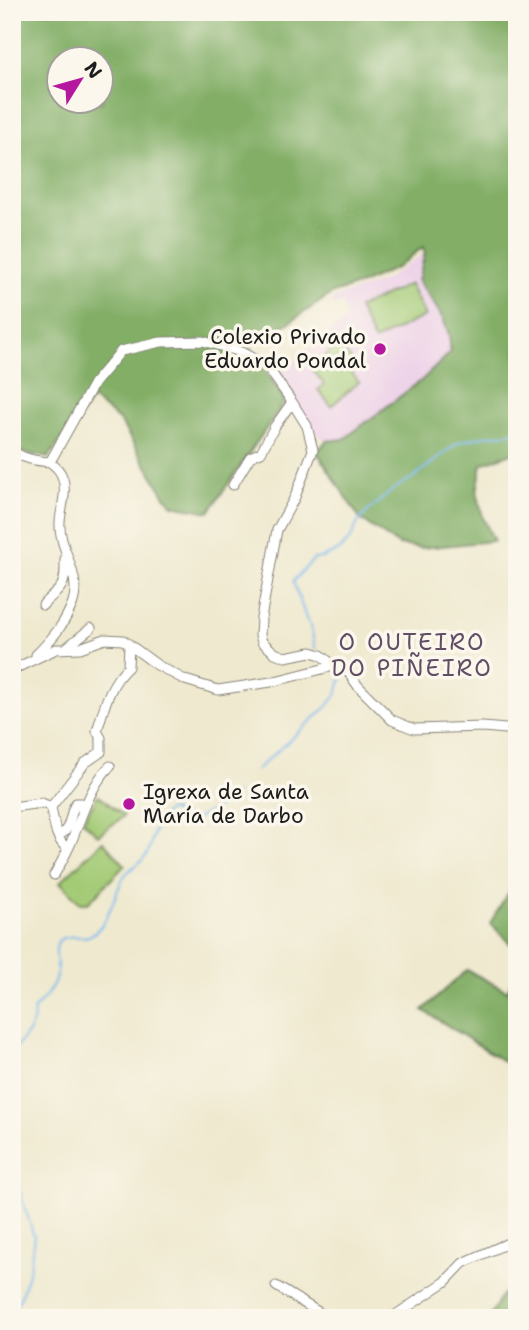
<svg xmlns="http://www.w3.org/2000/svg" width="529" height="1330" viewBox="0 0 529 1330" font-family="'Shantell Sans',sans-serif">
<rect width="100%" height="100%" fill="#fbf7ec"/>
<filter id="ink" filterUnits="userSpaceOnUse"><feTurbulence type="fractalNoise" baseFrequency=".0143" numOctaves="2"/><feDisplacementMap in="SourceGraphic" scale="14" xChannelSelector="R" yChannelSelector="G"/><feConvolveMatrix kernelMatrix="1 2 1 2 8 2 1 2 1" color-interpolation-filters="sRGB"/></filter>
<filter id="wash" filterUnits="userSpaceOnUse"><feTurbulence type="fractalNoise" baseFrequency=".00686" numOctaves="4" result="noise"/><feDisplacementMap in="SourceGraphic" scale="28" xChannelSelector="R" yChannelSelector="G"/><feGaussianBlur stdDeviation="1.57" result="paint"/><feColorMatrix in="noise" values="0 0 0 0 0 0 0 0 0 0 0 0 0 0 0 0 0 1.4 0 .05"/><feComposite in="paint" operator="in"/></filter>
<g filter="url(#wash)">
<rect width="100%" height="100%" fill="#efe9cf"/>
<!-- built -->
<path fill="#edd0e8" d="M425,253L418,281L444,318L451,344L450,353L423,379L343,439L326,441L313,430L276,375L347,319L342,303L333,305L331,299L382,282Z"/>
<!-- green -->
<path fill="#a3ca75" stroke="#607348" stroke-width="2" d="M410,284L425,316L374,341L358,308Z
M339,344L352,361L346,366L359,382L331,406L318,390L324,384L311,368Z
M98,795L124,816L98,835L83,821Z
M103,841L125,865L88,903H80L60,882Z"/>
<!-- forest -->
<path fill="#82ae66" stroke="#4f6541" stroke-width="2" fill-rule="evenodd" d="M12,12H517V451L482,464L477,491L483,518L494,541L422,548L399,545L360,519L317,452L326,441L344,439L423,379L450,353C453,325 433,303 418,281L425,253L423,247L398,267L362,284L333,293L287,324L249,344L285,401L209,512L173,505L164,495L120,421L92,399L48,458L20,452L12,444V368L19,349L12,347ZM60,60H102V102H60Z
M517,879V950L490,923Z
M467,970L507,991L517,972L516,1069L423,1010Z
M517,1276V1318H488L513,1279Z"/>
<g fill="none" stroke-linecap="round" stroke-linejoin="round">
<!-- stream -->
<path stroke="#7bbaee" stroke-width="2" d="M315,649L311,626L307,621L293,581L314,559L322,558L341,549L351,538L358,522L368,511L395,488L414,477L459,442L485,436L517,432
M256,770L327,707L337,694L342,676L340,672
M12,1054C20,1039 38,1028 33,1010C43,1000 56,986 57,970C58,959 53,951 58,941C61,939 64,937 68,937C77,935 86,940 94,933C111,919 114,893 125,875C132,866 144,862 148,852C154,837 154,818 170,810L184,817L196,819L223,804L236,793
M12,1169L34,1236L30,1267L20,1299L12,1308"/>
</g>
</g>
<g filter="url(#ink)">
<g fill="none" stroke-linecap="round" stroke-linejoin="round">
<defs>
<path id="minor" d="M12,450C22,459 37,461 50,462
M50,462L94,383L121,351L161,342L203,341L241,352L266,365L292,402L307,426L313,450L295,497L277,530L261,618L260,635L262,642L275,653L285,657L311,652L321,655L334,666L341,667L349,673L358,686L392,720L414,729L483,727L517,730
M233,485L250,457L261,452L275,426L292,402
M43,605C48,598 55,595 60,588C66,581 65,569 65,559
M66,648L91,628
M36,655C52,639 65,624 73,602C82,574 58,548 60,522C61,507 67,494 63,479C61,471 56,467 50,462
M12,670L56,649L80,648L105,639L123,640L157,665L185,680L218,690L271,682L334,666
M12,807L42,803L51,807
M51,807L85,763L101,752V738L97,731C104,708 109,684 128,667L129,645
M51,807C54,822 55,840 68,849
M57,834H61C72,828 69,813 76,803H81L83,807L82,811
M54,875C60,865 65,856 70,845C81,819 89,787 110,766
M276,1286L328,1318
M391,1318L445,1282L463,1263L517,1239"/>
</defs>
<!-- minor casing -->
<use href="#minor" stroke="#868276" stroke-width="11"/>
<!-- minor -->
<use href="#minor" stroke="#fff" stroke-width="9"/>
</g>
</g>
<!-- markers -->
<g fill="#b5179e" stroke="#fbf7ec" stroke-width="2.5">
<circle cx="380" cy="349" r="7"/>
<circle cx="129" cy="804" r="7"/>
</g>
<g text-anchor="middle" stroke-width="7" stroke-linejoin="round" paint-order="stroke">
<!-- poi labels -->
<g font-size="21" fill="#1c1c1c" stroke="#fbf7ec" text-anchor="end">
<text x="366" y="344">Colexio Privado<tspan x="366" dy="24">Eduardo Pondal</tspan></text>
<text x="143" y="799" text-anchor="start">Igrexa de Santa<tspan x="143" dy="24">María de Darbo</tspan></text>
</g>
<!-- neighbourhood labels -->
<g font-size="23" letter-spacing="2" fill="#614e65" stroke="#fbf7ec">
<text x="412" y="650">O OUTEIRO<tspan x="412" dy="26">DO PIÑEIRO</tspan></text>
</g>
</g>
<!-- margin -->
<rect width="529" height="1330" fill="none" stroke="#fbf7ec" stroke-width="42"/>
<!-- north arrow -->
<g transform="translate(80 80) rotate(53)"><circle r="33" fill="#fbf7ec" stroke="#a29f99" stroke-width="2"/>
<path d="M0-5L12 26L0 18L-12 26Z" fill="#b5179e"/>
<text y="-10" font-size="19" font-weight="bold" text-anchor="middle" fill="#1c1c1c">N</text>
</g>
</svg>
